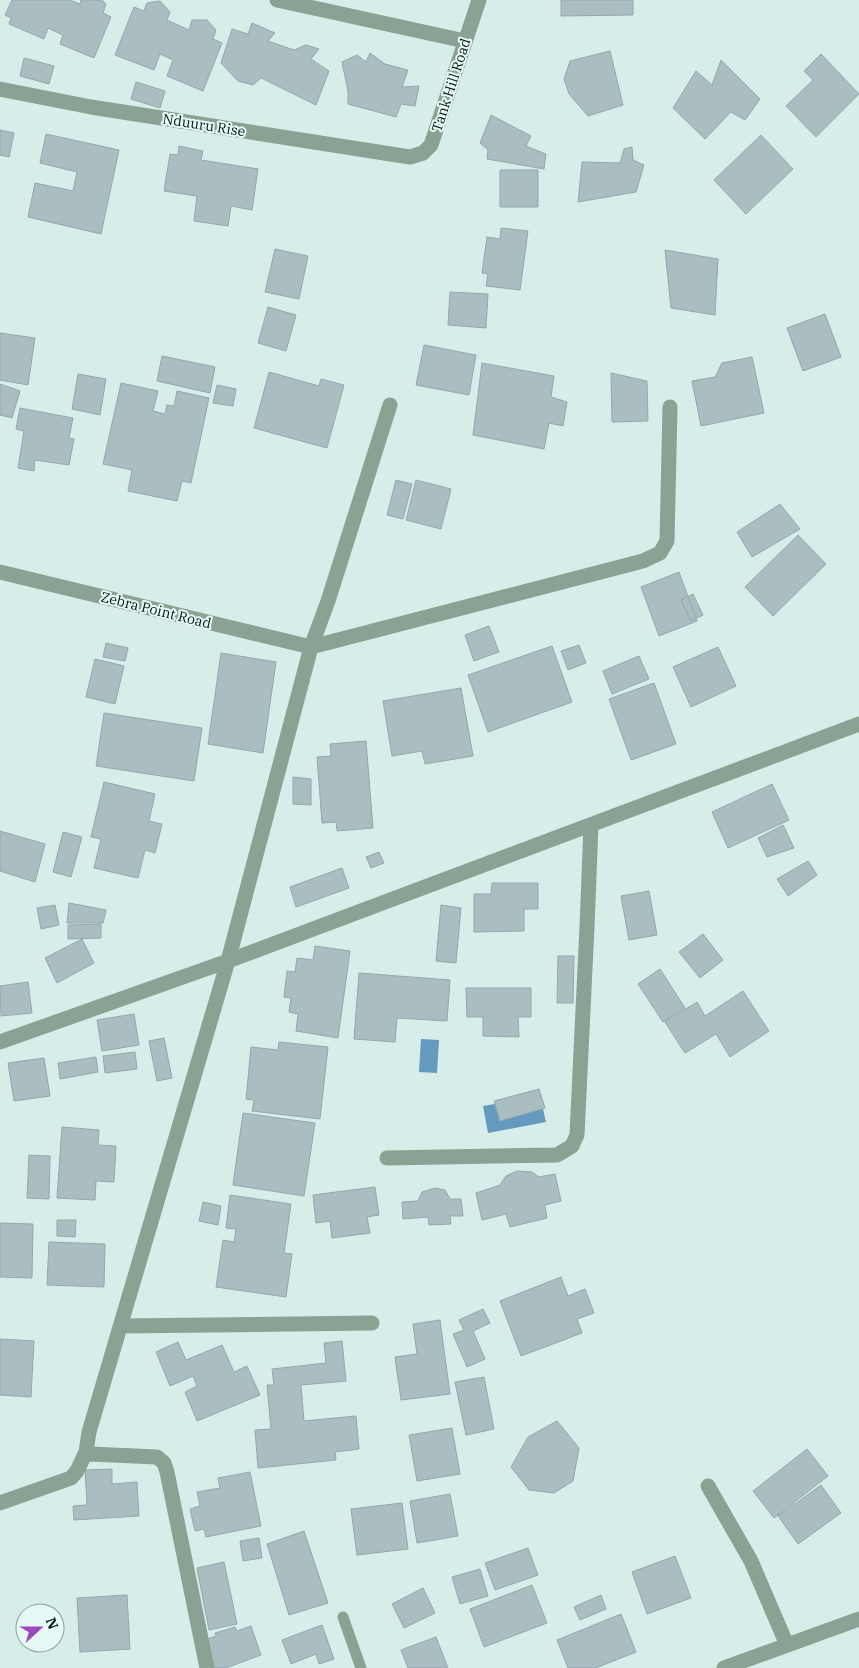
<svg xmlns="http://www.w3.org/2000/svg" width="859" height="1668" viewBox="0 0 859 1668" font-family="'IBM Plex Serif',serif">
<rect width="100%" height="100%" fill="#d7ede9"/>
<!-- water -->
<path fill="#639abe" d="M421,1039L439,1040L437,1073L419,1072Z
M540,1096L546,1122L488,1133L483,1106Z"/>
<!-- building -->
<path fill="#aabec2" stroke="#94a7ac" d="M12,0H70L80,4L81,0H102L106,4L103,13L111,17L94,58L60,44L63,35L48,28L44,39L9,24L11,18L5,15Z
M561,0H633V15L561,16Z
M160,1L170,12L167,20L189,30L192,20H207L216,30L213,39L222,43L203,91L167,76L173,60L160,54L154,70L115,55L134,7L144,11L147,3Z
M252,23L275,33L268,41L294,50L306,45L319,49L311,59L329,71L316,105L261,78L253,85L238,81L221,63L232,29L248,34Z
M610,51L623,105L588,116L569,94L564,79L570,61Z
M370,53L385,64L408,70L402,87L419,86L415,106L401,104L396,117L348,104V91L342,62L357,55L366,62Z
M821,54L859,94L816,137L786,106L813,80L804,71Z
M24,58L54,66L49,84L20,76Z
M721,60L760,99L745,120L731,112L705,139L673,108L696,71L712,85Z
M136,82L165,91L160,108L131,99Z
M491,115L531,136L526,146L546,154L544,169L487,159L488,150L480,143Z
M0,130L14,133L9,157L0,155Z
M46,134L119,150L101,234L28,217L35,183L73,191L77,172L40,163Z
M761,135L793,169L746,214L714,180Z
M179,146L203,151L201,160L258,169L252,210L231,206L228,226L194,221L197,196L164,191L170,154L178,155Z
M632,147L633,160L644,165L636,192L578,202L582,162L620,163L624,149Z
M500,170H538V207H500Z
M501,228L528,231L520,290L486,286L488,274L482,273L487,237L500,239Z
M275,249L308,256L299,299L265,292Z
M665,250L718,259L715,315L671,308Z
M450,292L488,294L486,328L448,325Z
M268,307L296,315L286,351L258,343Z
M825,314L841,357L803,371L787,328Z
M0,333L35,338L28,385L0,380Z
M424,345L476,355L469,395L416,385Z
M162,356L215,367L210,393L157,381Z
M752,357L764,413L701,426L692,381L715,377L722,363Z
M482,363L554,376L551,397L567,402L563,426L549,423L544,449L473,435Z
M269,372L319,386L321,379L344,385L327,448L254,428Z
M611,373L647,381L648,421L612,422Z
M78,374L106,379L100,415L72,409Z
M121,383L158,391L153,411L165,414L167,405L174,406L177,391L209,398L191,483L182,481L177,501L128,491L132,470L103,464Z
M0,384L20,391L12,418L0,415Z
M217,385L236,389L233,406L213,403Z
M20,408L73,418L69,438L74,439L69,465L35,460L34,471L18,468L24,431L16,429Z
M396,480L412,484L403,519L387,515Z
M416,480L451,489L441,529L406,520Z
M780,504L800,529L752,557L737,532Z
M798,535L826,564L773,616L745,587Z
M679,572L697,621L659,636L641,587Z
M693,594L703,615L691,621L681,600Z
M489,626L499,652L474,661L465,635Z
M106,643L128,648L125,661L103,657Z
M579,645L586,663L568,670L561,651Z
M552,646L572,702L488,732L468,675Z
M718,647L736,686L691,707L673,667Z
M221,653L276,662L263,753L208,744Z
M639,656L649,679L612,694L603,671Z
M95,659L124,666L115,704L86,697Z
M654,683L676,744L631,760L609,699Z
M461,688L473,756L425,764L422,751L392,756L383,701Z
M104,713L202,728L194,781L96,766Z
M366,741L373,828L337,831L336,822L322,823L317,757L331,756L330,744Z
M293,777L311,779V805L293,804Z
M104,782L155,794L149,821L162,824L155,853L145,850L138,878L94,868L101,839L91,837Z
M772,784L789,820L728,848L712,812Z
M783,825L794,848L767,857L758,838Z
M0,831L45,844L35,882L0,871Z
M63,832L82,837L71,877L53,872Z
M379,852L384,863L371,868L366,857Z
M808,861L817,875L788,896L777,879Z
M342,868L349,888L296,907L290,887Z
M492,883H538V909H524V931L474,932V894H491Z
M649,891L657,935L629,940L621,896Z
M69,903L106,910L103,923H67Z
M55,905L59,925L41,929L37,908Z
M441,905L461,908L456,963L436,961Z
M101,924V938L68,939V925Z
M703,934L723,960L700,978L679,952Z
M82,939L94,963L57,983L45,958Z
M315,946L350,951L338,1038L296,1031L298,1014L289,1012L291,998L284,997L287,971L295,972L297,958L313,960Z
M558,956H574L573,1003H557Z
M660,969L685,1008L663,1022L638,984Z
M359,973L450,980L447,1021L397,1018L395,1042L354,1039Z
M28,982L32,1013L1,1016L0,986Z
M466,988H531V1017H518L519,1037L483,1036V1017H467Z
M743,991L769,1031L730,1057L716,1034L685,1053L665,1022L697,1002L705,1016Z
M134,1014L139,1045L102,1051L97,1020Z
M164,1038L172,1078L157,1081L149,1041Z
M279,1042L328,1047L320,1119L252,1111L254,1100L246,1099L251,1047L278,1050Z
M135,1052L137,1069L105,1073L103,1056Z
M96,1057L98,1072L60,1079L58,1063Z
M44,1058L50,1096L14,1101L8,1063Z
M539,1089L545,1108L500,1121L494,1101Z
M243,1113L315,1123L304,1196L233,1185Z
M62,1127L99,1130L98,1145L116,1146L114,1182L96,1181L95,1200L57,1198Z
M29,1155L50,1156L49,1199L27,1198Z
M517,1171L532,1172L539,1177L555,1174L561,1201L545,1205L547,1218L510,1227L506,1214L482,1220L476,1193L500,1185L506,1176Z
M375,1187L379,1215L367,1217L370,1233L332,1238L330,1221L316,1223L313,1195Z
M435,1188L445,1190L450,1199H461L463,1216H450L451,1224L429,1225L428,1217L403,1219L402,1202L418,1201L422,1192Z
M230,1195L291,1204L284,1253L292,1254L286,1297L216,1287L223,1240L234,1242L236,1229L226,1228Z
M203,1202L221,1206L218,1225L199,1221Z
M57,1220H76L75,1237L57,1236Z
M0,1223L33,1224L32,1278L0,1277Z
M49,1242L105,1244L104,1287L47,1285Z
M561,1277L568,1296L585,1289L594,1313L577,1319L582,1333L521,1356L500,1301Z
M483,1309L490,1323L473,1331L485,1359L467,1367L453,1334L464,1330L459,1320Z
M440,1320L450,1394L401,1400L395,1357L417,1354L413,1324Z
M0,1339L34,1341L31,1397L0,1395Z
M342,1341L346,1381L301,1385L304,1421L356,1416L359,1449L335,1452L336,1460L258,1468L255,1430L271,1429L267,1385H274L272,1369L326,1363L324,1343Z
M178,1342L186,1360L222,1345L234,1372L247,1366L260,1395L197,1421L185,1392L197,1386L193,1376L170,1386L156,1352Z
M484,1377L494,1429L466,1435L455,1382Z
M557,1421L579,1448L573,1481L554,1493L529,1490L511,1467L528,1437Z
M452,1428L460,1474L417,1481L409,1435Z
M807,1449L828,1476L774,1518L753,1491Z
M112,1469V1484L137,1482L139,1516L74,1520L73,1506L87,1505L85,1470Z
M250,1472L261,1526L206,1537L204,1529L195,1531L190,1509L200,1506L197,1492L220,1488L218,1478Z
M821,1485L841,1513L798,1544L778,1516Z
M450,1494L458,1536L417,1543L410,1501Z
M402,1503L408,1549L357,1555L351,1509Z
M304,1531L328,1603L289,1615L267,1544Z
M259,1538L262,1558L243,1561L240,1541Z
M528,1548L538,1575L495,1590L485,1563Z
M675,1556L691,1598L647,1614L632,1572Z
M224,1562L237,1624L209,1630L197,1568Z
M480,1569L488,1596L460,1604L452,1577Z
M532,1585L547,1623L484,1647L470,1609Z
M423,1588L435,1613L404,1628L392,1604Z
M127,1595L130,1649L80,1652L77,1598Z
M601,1595L606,1609L580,1620L574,1607Z
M621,1614L636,1652L596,1668H568L557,1640Z
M322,1625L334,1659L319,1664L316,1654L291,1664L282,1640Z
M251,1626L261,1655L226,1668H211L204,1640L216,1636L215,1633L235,1627L237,1631Z
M436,1637L448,1668H408L401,1650Z"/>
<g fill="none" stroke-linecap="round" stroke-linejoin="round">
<!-- lane -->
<path stroke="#89a294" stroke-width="11" d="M343,1617L361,1668"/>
<!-- street -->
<path stroke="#89a294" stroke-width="15" d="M277,0L465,41
M0,89L91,107L410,157L423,153L431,145L479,0
M0,572L311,647L643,561L660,553L667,541L670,407
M0,1042L228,961L859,724
M387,1158L557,1155L572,1146L577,1135L587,927L591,825
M121,1326L372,1323
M708,1486L751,1561L787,1645
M0,1503L71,1478L77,1471L86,1452
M207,1668L167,1472L164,1463L157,1457L90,1454L86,1452L89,1432L228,961L311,647L328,601L390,405
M724,1668L859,1619"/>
</g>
<g text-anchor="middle" stroke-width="4" stroke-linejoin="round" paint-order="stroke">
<!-- street labels -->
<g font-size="14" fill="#0b1211" stroke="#e5faf7">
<text transform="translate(451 85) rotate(-72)" y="5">Tank Hill Road</text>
<text transform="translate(204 125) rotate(9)" y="5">Nduuru Rise</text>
<text transform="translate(156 610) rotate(14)" y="5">Zebra Point Road</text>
</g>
</g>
<!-- north arrow -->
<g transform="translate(40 1628) rotate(69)"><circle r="24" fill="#e5faf7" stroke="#8e9d9b"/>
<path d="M0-4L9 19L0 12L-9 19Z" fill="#9c4ab9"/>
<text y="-8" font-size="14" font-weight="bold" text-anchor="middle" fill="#0b1211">N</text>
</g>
</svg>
